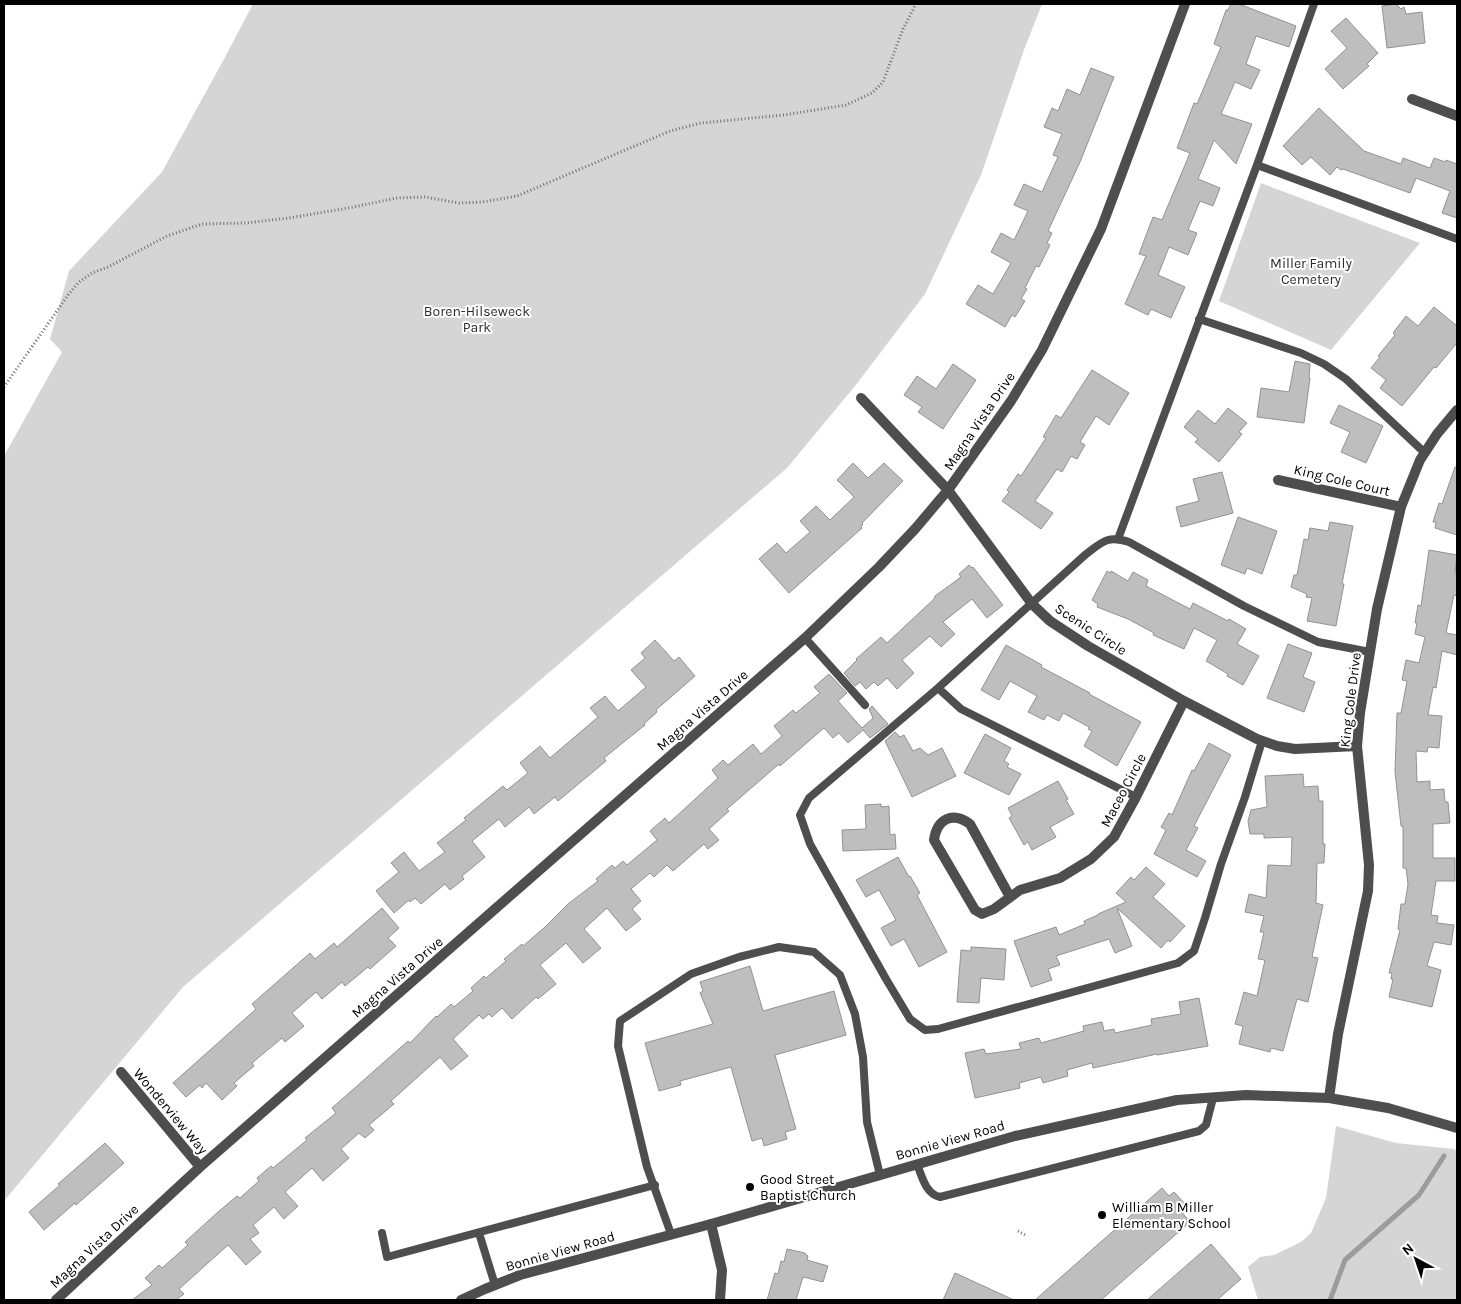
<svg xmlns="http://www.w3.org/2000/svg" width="1461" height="1304" viewBox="0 0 1461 1304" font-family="Karla,sans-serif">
<rect width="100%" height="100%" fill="#fff"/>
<!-- green -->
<path fill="#d5d5d5" d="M253,4H1042L1024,50L981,175L925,294L855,386L787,468L183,987L4,1201V456L62,352L50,339L69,271L162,172L224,59Z
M1261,183L1420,243L1331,350L1219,301Z
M1336,1126L1396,1143L1454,1149L1457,1151V1300H1258L1248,1267L1260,1257L1274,1255L1301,1242L1311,1233L1326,1198Z"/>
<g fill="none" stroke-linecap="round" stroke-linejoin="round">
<!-- stream -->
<path stroke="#9c9c9c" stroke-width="5" d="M1330,1300L1345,1260L1419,1195L1444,1156"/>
</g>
<!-- building -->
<path fill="#bebebe" stroke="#929292" d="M1231,4H1239L1296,26L1289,47L1256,36L1246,64L1260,70L1251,89L1235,82L1221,114L1252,124L1236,164L1214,140L1198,179L1220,188L1213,206L1200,201L1188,230L1197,233L1188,255L1169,247L1158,275L1185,287L1171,318L1151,309L1148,315L1125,304L1146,256L1139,254L1153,217L1162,220L1190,153L1177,148L1194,103L1197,104L1221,47L1214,44L1226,10H1228Z
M1396,4L1401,9L1404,7L1406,14L1422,12L1425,43L1387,48L1382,6Z
M1346,18L1378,53L1367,64L1369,66L1343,89L1325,69L1347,48L1331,31Z
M1091,68L1114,77L1080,162L1048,231L1052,233L1047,243L1050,245L1039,267L1036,266L1025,288L1027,289L1021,299L1025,301L1015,317L1012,315L1005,327L966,304L978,285L993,294L1011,263L991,252L1001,233L1014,240L1028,211L1014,205L1024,184L1042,192L1058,157L1053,155L1062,134L1044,127L1052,108L1058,111L1067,89L1080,95Z
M1319,108L1364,151L1401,164L1403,158L1430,168L1434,158L1445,162L1446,160L1457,164V218L1442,213L1450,191L1416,178L1410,193L1343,169L1341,170L1337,167L1330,175L1311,157L1302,165L1283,146Z
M1434,307L1457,326V343L1436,368L1434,367L1402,406L1380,388L1386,380L1371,368L1380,357L1378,356L1395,335L1393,333L1406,316L1418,326Z
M1295,361L1310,364L1309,378H1310L1304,423L1257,417L1261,388L1289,392Z
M953,364L976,380L943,429L918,412L922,407L904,395L917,376L936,389Z
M1092,370L1129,393L1109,425L1096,416L1080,442L1085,445L1077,459L1071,456L1062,472L1057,469L1035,501L1053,513L1041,529L1002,501L1009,492L1007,490L1018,474L1021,476L1046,438L1043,437L1056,415L1061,418Z
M1339,405L1383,426L1366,463L1341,452L1350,432L1330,423Z
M1228,408L1247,423L1239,432L1242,434L1219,462L1195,442L1198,439L1184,427L1198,410L1215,424Z
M853,463L868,478L884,463L903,481L862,523L863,524L861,527L862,528L789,593L759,559L777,543L786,553L810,532L800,521L816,506L830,520L854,497L837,480Z
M1455,467H1457V535L1435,528L1436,522H1433L1439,503L1442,504Z
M1222,472L1233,513L1181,527L1176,507L1199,501L1193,479Z
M1238,517L1277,531L1262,574L1247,568L1245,574L1221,565Z
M1330,522L1353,526L1342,584H1344L1336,626L1307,621L1312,598L1306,597L1307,594L1291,587L1294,575H1297L1304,539L1308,540L1310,528L1328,531Z
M1429,550L1457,555L1455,573L1457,574V596L1454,595L1446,633L1457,635V655L1442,651L1436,688L1433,687L1428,715L1442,716L1439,748L1428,747L1427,752L1416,751L1417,782L1430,781V790L1444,789L1445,802H1448L1450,823L1433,824V858H1455V881H1436L1431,915L1438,916L1437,923L1454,925L1451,945L1434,942L1427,966L1441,970L1432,1007L1389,997L1393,979H1391L1392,973H1389L1400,930L1398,929L1401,904H1405L1408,884L1406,868H1403V826H1401L1395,772L1397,713H1401L1407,681L1402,680L1406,660L1419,663L1425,637L1415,634L1417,623H1415L1418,605L1421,606Z
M969,565L972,568L973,567L1003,605L987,618L972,599L943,622L955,634L941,647L930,636L902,660L914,673L897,689L887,678L878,686L874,682L866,689L860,682L855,686L844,673L857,660L856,659L881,637L887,643L934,599L935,596L961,577L959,574Z
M1107,571L1110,573L1111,571L1128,581L1133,572L1148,580L1146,586L1190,609L1193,603L1228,621L1229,619L1246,629L1237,644L1259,656L1243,685L1227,676L1228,674L1206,661L1217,640L1194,628L1184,649L1153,635L1154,633L1128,619L1097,607L1098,604L1092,600Z
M655,640L674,661L679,657L695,676L656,710L657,712L644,724L645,725L604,758L606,761L558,801L555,797L534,814L529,807L505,827L499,819L472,841L485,857L462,876L464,879L450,890L445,884L421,904L415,898L410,902L409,900L394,913L376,891L399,872L391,863L404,852L419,871L445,852L437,843L466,820L464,818L503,786L507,790L528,773L520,763L540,746L550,758L598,717L590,708L605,696L618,711L646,687L631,670L645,658L641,653Z
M1288,644L1312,653L1303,677L1315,682L1304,712L1267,698Z
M1006,645L1042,665L1041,667L1090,693L1089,694L1141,722L1117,766L1084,746L1092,731L1088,729L1089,727L1063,713L1059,721L1047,715L1044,720L1028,712L1037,696L1010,681L999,700L981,690Z
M829,674L847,693L838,701L862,728L873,718L869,709L872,706L888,724L870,738L863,730L848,743L839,733L833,738L824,728L780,766L779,764L727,809L729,811L709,829L719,840L708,849L704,844L673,871L667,865L654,877L650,873L631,889L641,901L632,909L641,919L626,931L607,908L584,929L601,948L583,963L566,943L540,965L556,984L538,999L536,997L512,1019L502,1008L492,1017L489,1014L483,1019L479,1015L453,1039L468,1056L451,1070L440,1057L391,1101L394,1104L369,1125L374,1130L365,1138L359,1133L341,1149L349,1158L323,1181L312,1168L285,1192L298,1206L284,1219L274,1207L253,1225L259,1233L250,1239L261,1252L246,1265L228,1245L179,1289L184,1294L176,1300H132L152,1285L145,1278L159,1265L162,1268L188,1245L185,1242L218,1212L237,1196L240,1198L259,1181L257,1178L271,1166L273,1168L307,1140L305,1138L336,1113L332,1108L408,1041L410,1043L436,1016L437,1017L451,1004L454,1007L473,991L471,988L484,976L486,978L506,961L504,959L522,944L523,946L545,927L568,904L598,881L596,879L612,865L615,868L623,861L627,865L657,840L650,831L665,818L669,823L718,778L712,770L723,760L728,765L753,744L761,754L782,736L774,726L793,710L796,713L820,693L814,687Z
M895,732L900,737L904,735L913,751L920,748L928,755L942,748L956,776L912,797L885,741Z
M985,734L1011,748L1004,761L1009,764L1007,767L1021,774L1009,795L964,773Z
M1209,743L1231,755L1194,826L1198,828L1186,850L1206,861L1197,877L1154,854L1166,830L1161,827L1169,813L1172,815L1192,770L1194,771Z
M1303,774L1304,787L1318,786L1319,801H1323V844H1325L1324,863H1317L1316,903L1323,905L1312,957L1318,958L1308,1002L1297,999L1283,1051L1271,1048L1270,1052L1239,1044L1243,1026L1235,1024L1244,992L1257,996L1265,960L1258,959L1264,932H1260L1264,916L1245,912L1249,894L1266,898L1268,865L1291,866L1292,837L1264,838V834H1250L1248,821L1251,810L1267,807L1265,776Z
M1058,781L1068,799L1066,800L1074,814L1050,827L1056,837L1032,850L1028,842L1024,845L1009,818L1012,816L1008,808Z
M881,804V807L889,806L890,835L895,834L896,849L843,851L842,830L866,829L865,805Z
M898,857L909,877L910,876L920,893L917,895L947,952L919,967L904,939L891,946L881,928L896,920L879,890L866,897L856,880Z
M1146,867L1165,884L1153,897L1185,926L1170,942L1168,940L1161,948L1117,908L1132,946L1115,953L1109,939L1056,956L1060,965L1048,969L1052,980L1031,987L1014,941L1056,927L1059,935L1085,924L1084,921L1098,915V914L1126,902L1116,893L1131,877L1134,880Z
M382,908L399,928L388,938L396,946L370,969L368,967L345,986L342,982L322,999L316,992L292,1013L304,1026L285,1042L282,1038L252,1063L254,1066L234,1083L237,1086L222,1100L206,1083L202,1088L200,1085L186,1097L173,1083L256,1009L252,1004L310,953L315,959L334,943L337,947Z
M971,947L1006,949L1004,980L981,978L979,1003L957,1002L961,950L971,951Z
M750,966L763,1011L834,991L846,1035L775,1055L796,1129L785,1132L787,1139L764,1146L762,1138L752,1141L731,1067L680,1081L681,1085L659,1091L645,1043L713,1024L700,993L703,991L700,982Z
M1199,998L1208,1046L1157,1055V1054L1093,1068L1092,1063L1067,1070L1068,1076L1043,1083L1041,1077L1019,1083L1020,1088L975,1098L965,1053L984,1049L986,1054L1021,1049L1019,1043L1039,1038L1041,1043L1084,1031L1083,1026L1102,1022L1104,1031L1114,1029L1115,1033L1152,1025L1151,1019L1181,1014L1179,1002Z
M105,1143L124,1163L76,1205L75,1203L44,1230L29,1212L60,1185L58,1184Z
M1162,1188L1169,1196L1174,1192L1186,1205L1180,1210L1190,1222L1101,1300H1035Z
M1211,1244L1241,1279L1217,1300H1147Z
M787,1249L805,1253V1254L808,1256L807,1260L828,1266L823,1282L803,1277L796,1300H767L775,1273L778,1274L781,1261L784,1262Z
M955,1273L1014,1300H943Z"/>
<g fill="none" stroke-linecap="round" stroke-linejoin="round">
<!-- path -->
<path stroke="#707070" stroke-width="3" stroke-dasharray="1 2.5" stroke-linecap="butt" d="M4,387L68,295L79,282L92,273L108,267L167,236L202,224L245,223L289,218L354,207L396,198L425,197L459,203L483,202L517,196L670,131L701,123L784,115L846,105L872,93L883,82L903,29L916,4
M1018,1231L1027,1236"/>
<!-- service -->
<path stroke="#4e4e4e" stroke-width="8" d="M1257,165L1457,239
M1199,319L1301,353L1324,364L1346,379L1425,453
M1118,539L1257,165L1314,4
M805,638L865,705
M938,688L961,709L1136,797
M1262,741L1245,797L1221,864L1205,918L1194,951L1178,963L938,1029L925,1030L910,1019L886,979L810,844L800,815L809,798L938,688L1085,555C1102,542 1107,535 1129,542L1244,606L1318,642L1370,652
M917,1164C922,1177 926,1194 940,1197L1199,1131L1206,1125L1213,1098
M382,1233L387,1257L655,1185
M479,1233L495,1285
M671,1234L647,1167L618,1046L620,1021L691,974L739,957L779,947L814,952L840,975L855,1014L863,1057L867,1122L880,1175"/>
<!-- minor -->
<path stroke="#4e4e4e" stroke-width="10" d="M1412,99L1457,116
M861,398L948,490L1032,604L1050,621L1088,646L1184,701L1257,739L1277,746L1295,749L1357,746
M1278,480L1401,507
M1010,897L970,824C952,811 937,819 934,840L975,910L982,914L994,909L1020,890L1060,878L1091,859L1114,837L1136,797L1184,701
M121,1072L200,1167
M1329,1098L1338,1034L1368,891L1369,865L1357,746L1360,713L1377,609L1401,507L1420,460L1437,434L1457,410
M711,1224L722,1270L720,1300
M56,1300L200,1167L805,638L879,567L915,529L948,490L1011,401L1042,350L1101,229L1185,4"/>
<!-- tertiary -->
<path stroke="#4e4e4e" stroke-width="10" d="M461,1300L485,1289L520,1275L711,1224L1015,1136L1177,1100L1246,1095L1329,1098L1388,1108L1457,1128"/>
</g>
<!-- markers -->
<g fill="#000" stroke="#fff" stroke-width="2">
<circle cx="750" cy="1187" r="5"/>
<circle cx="1102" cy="1215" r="5"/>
</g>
<g text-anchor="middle" stroke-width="4" stroke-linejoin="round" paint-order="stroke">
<!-- park labels -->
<g font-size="14" fill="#2c2c2c" stroke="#fff">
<text x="1311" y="268">Miller Family<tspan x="1311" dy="16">Cemetery</tspan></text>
<text x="477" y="316">Boren-Hilseweck<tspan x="477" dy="16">Park</tspan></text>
</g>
<!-- street labels -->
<g font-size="14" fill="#000" stroke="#fff">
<text transform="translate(979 421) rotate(-56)" y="5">Magna Vista Drive</text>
<text transform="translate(1342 480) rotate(13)" y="5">King Cole Court</text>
<text transform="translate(1091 629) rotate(33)" y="5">Scenic Circle</text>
<text transform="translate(1350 700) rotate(-83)" y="5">King Cole Drive</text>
<text transform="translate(702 710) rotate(-41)" y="5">Magna Vista Drive</text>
<text transform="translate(1123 790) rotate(-62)" y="5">Maceo Circle</text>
<text transform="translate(397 977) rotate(-41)" y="5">Magna Vista Drive</text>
<text transform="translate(171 1111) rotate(50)" y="5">Wonderview Way</text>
<text transform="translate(950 1140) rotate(-16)" y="5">Bonnie View Road</text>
<text transform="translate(94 1246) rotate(-43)" y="5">Magna Vista Drive</text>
<text transform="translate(560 1251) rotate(-16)" y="5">Bonnie View Road</text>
</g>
<!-- poi labels -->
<g font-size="14" fill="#000" stroke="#fff" text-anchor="start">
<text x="760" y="1184">Good Street<tspan x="760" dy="16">Baptist Church</tspan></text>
<text x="1112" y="1212">William B Miller<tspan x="1112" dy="16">Elementary School</tspan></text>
</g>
</g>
<!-- border -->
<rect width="1461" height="1304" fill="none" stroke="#000000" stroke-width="10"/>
<!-- north arrow -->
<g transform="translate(1416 1259) rotate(320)" stroke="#ffffff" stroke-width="4" paint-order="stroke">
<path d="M0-4L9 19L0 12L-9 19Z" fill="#000000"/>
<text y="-8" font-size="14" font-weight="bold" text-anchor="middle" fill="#000000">N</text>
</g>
</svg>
